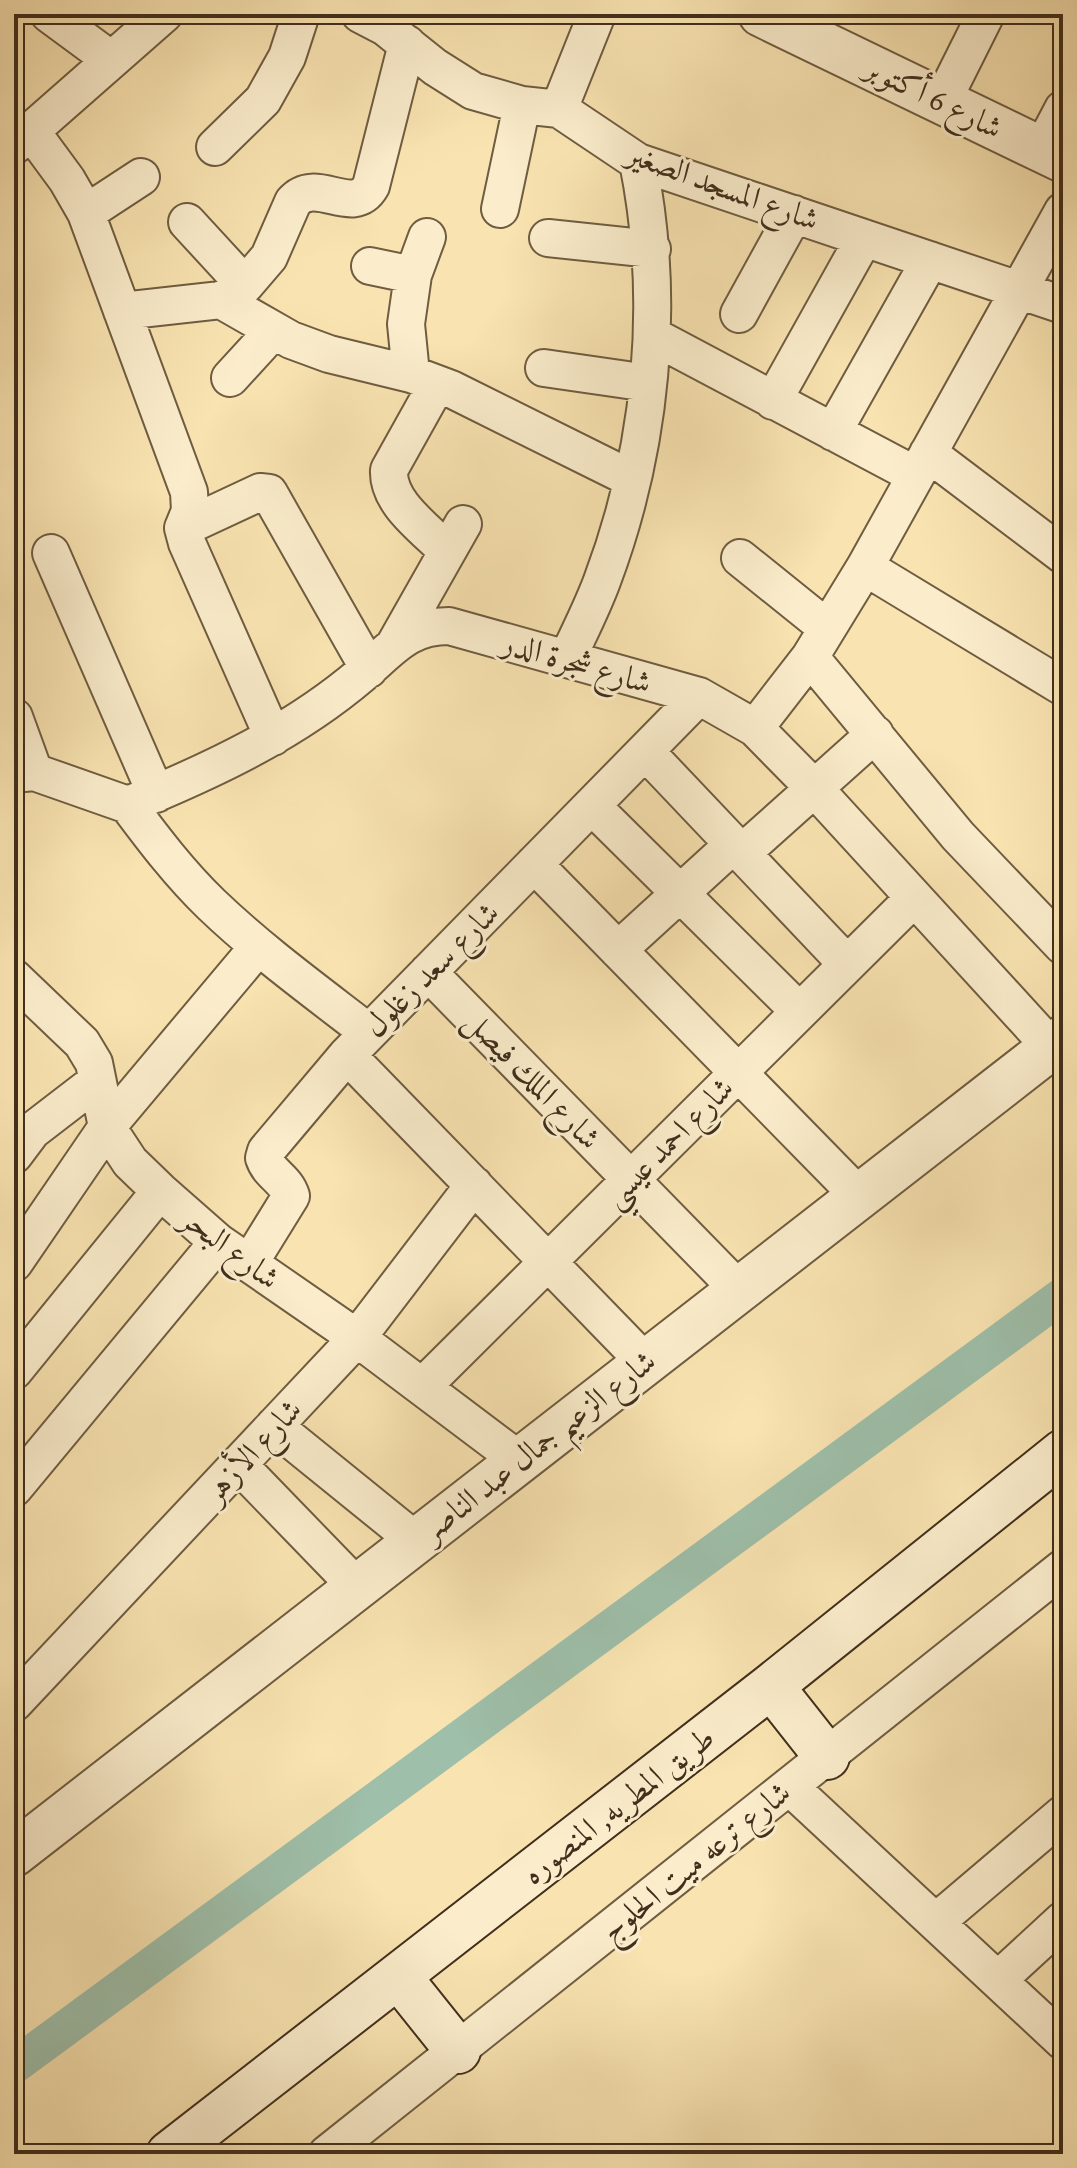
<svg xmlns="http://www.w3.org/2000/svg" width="1077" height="2168" viewBox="0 0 1077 2168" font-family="Alegreya,Amiri,serif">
<rect width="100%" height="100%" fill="#f9e4b1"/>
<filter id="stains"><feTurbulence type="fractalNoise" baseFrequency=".0025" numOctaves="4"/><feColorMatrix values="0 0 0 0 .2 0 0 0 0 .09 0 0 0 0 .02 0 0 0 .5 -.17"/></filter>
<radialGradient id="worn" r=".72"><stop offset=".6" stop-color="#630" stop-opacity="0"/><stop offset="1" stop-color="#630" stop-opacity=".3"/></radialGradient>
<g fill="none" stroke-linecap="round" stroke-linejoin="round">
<!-- canal -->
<path stroke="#9ebfaa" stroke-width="36" d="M14,2066L1063,1295"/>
<defs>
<path id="minor" d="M49,14L110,59
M360,14L385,27L435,67L473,91L522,105L559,109L638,162L1063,305
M943,100L986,14
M559,109L597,14
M31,131L67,180L86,213L189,492L190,511L183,528L187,543L273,737
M15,145L164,14
M215,147L263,100L287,57L301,14
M1042,149L1063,109
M500,209L522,105
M86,213L141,177
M187,222L245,285
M548,238L652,249
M370,266L413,275
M221,300L291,340L329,354L411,374L451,389L632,479
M122,311L221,300L245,285L269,257L293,202C316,175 353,218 371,186L407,44
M739,314L794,214
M653,336L915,475
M544,368L648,383
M411,374L406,324L413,275L427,237
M230,378L273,331
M437,384L389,470C387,503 426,529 447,551
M773,401L864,238
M833,432L930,260
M928,453L1063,555
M183,528L260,492L269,493L369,669
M51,553L156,794
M740,558L827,628
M865,567L1063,687
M395,644L463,524
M810,657L958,836L1063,946
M567,659C579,633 592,608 602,581C652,448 666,302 638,162
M14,717L34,772
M755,728L810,657L865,567L1063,211
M645,751L847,964
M14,774L34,772L128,805C211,771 293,733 362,674C392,649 407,626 449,626L699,696L755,728L814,788L1051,1047
M128,805C154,840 180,874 211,904C260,951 315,991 368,1032
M592,806L799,1011
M742,853L875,734
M534,864L859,1196
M618,950L734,844
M428,972L738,1289
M14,978L82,1043L94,1063L107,1127L130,1162L160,1191L218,1242L357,1338L519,1460
M347,1055L645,1362
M14,1155L32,1131L97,1081
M14,1263L107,1127L258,947
M249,1264L291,1196C286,1179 269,1174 264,1158L266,1151L347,1055L699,696
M14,1371L160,1191
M422,1387L914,898
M274,1426L416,1541
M238,1464L357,1587
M14,1488L218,1242
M14,1703L357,1338L474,1185
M789,1786L1063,2041
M936,1922L1063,1814
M999,1979L1063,1920
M327,2154L1063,1568"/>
<path id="tertiary" d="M761,14L1063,160
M14,1854L1063,1038"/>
<path id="secondary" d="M771,1686L827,1757
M398,1976L458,2051
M169,2154L771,1686L1063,1452"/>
</defs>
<!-- minor casing -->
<use href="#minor" stroke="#6f5c41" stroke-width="40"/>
<!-- tertiary casing -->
<use href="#tertiary" stroke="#6f5c41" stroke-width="48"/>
<!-- secondary casing -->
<use href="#secondary" stroke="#412e1c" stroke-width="48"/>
<!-- minor -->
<use href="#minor" stroke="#fbedcc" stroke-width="36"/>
<!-- tertiary -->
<use href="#tertiary" stroke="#fbedcc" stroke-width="44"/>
<!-- secondary -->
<use href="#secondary" stroke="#fbedcc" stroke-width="44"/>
</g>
<g text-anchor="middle" stroke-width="6" stroke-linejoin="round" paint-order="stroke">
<!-- street labels -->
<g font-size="32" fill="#412e1c" stroke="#fbedcc">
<text transform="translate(934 97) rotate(26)" y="11">شارع 6 أكتوبر</text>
<text transform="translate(723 186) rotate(20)" y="11">شارع المسجد الصغير</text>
<text transform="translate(577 662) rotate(16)" y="11">شارع شجرة الدر</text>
<text transform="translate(431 969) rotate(-45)" y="11">شارع سعد زغلول</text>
<text transform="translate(533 1079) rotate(46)" y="11">شارع الملك فيصل</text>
<text transform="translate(668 1142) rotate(-45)" y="11">شارع احمد عيسي</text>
<text transform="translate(231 1248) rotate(37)" y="11">شارع البحر</text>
<text transform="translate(538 1445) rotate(-38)" y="11">شارع الزعيم جمال عبد الناصر</text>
<text transform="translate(252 1450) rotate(-47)" y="11">شارع الأزهر</text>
<text transform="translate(618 1805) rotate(-38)" y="11">طريق المطريه, المنصوره</text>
<text transform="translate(695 1861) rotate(-39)" y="11">شارع ترعه ميت الحلوج</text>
</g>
</g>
<!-- margin -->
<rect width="1077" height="2168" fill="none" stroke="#f9e4b1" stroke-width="48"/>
<rect x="16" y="16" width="1045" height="2136" fill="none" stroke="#412e1c" stroke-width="4"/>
<rect x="24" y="24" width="1029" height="2120" fill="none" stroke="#412e1c" stroke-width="2"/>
<rect width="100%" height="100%" filter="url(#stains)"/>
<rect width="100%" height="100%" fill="url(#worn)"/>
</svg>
